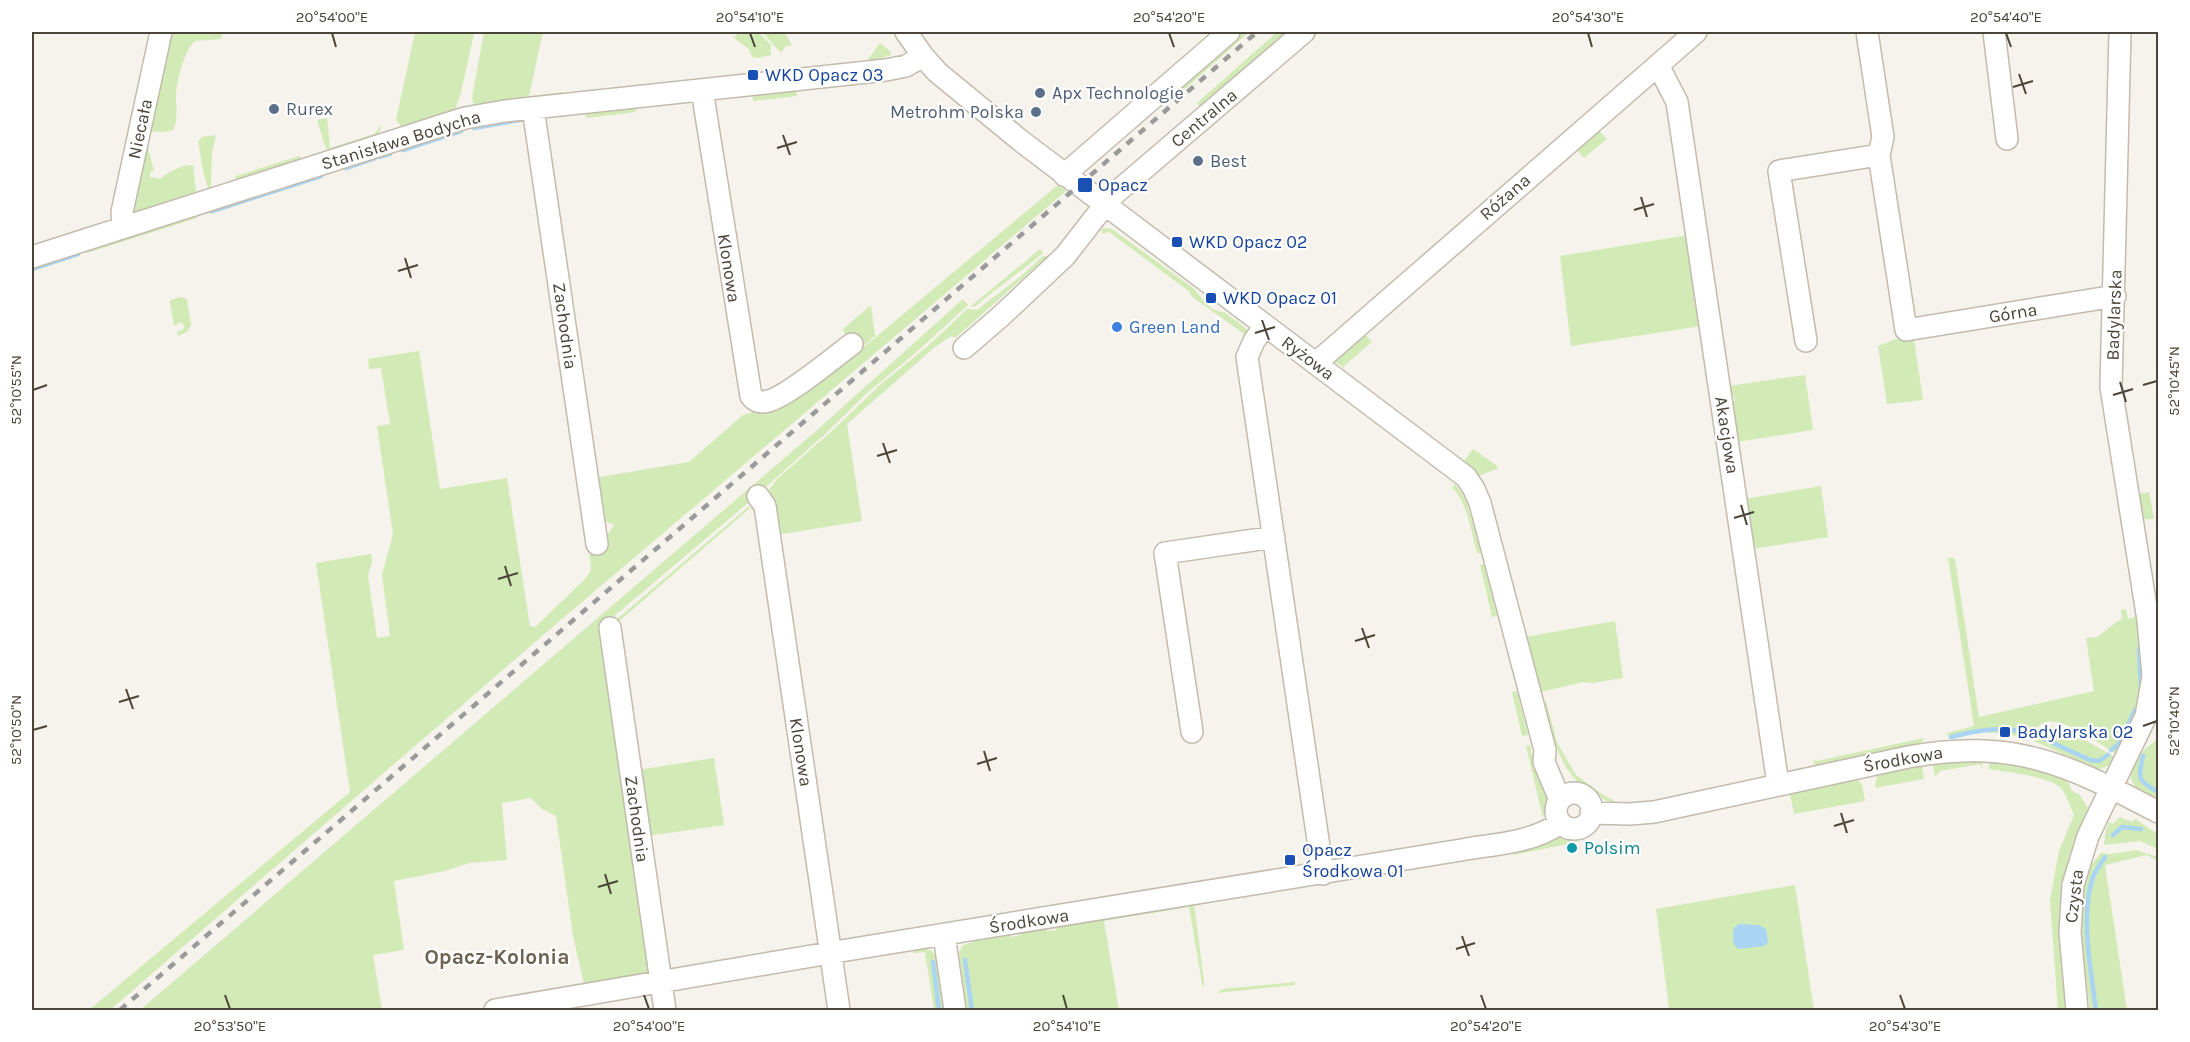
<svg xmlns="http://www.w3.org/2000/svg" width="2190" height="1042" viewBox="0 0 2190 1042" font-family="Karla,sans-serif">
<rect width="100%" height="100%" fill="#f6f3ec"/>
<!-- green -->
<path fill="#d2eab5" d="M166,32H223L221,39L195,41C184,50 177,81 176,95C176,107 178,117 174,129C164,136 153,127 145,136L154,171L150,172V177L160,179C167,172 184,164 193,165L196,190L195,193L182,197L183,202L131,218L128,216L130,213L127,206Z
M415,32H474V34L460,96L453,115L404,130L396,120Z
M484,32L508,34L509,32L524,33L525,32H543L529,96L563,92L562,99L476,110L472,98Z
M739,32H758L771,45V55L759,58L752,57L749,49L734,38Z
M762,32H784L792,45L785,47L781,53Z
M1233,32H1249L1185,89L1179,85Z
M1277,32H1296L1203,111L1197,103Z
M880,43L890,51L891,55L868,62L867,61Z
M796,90L797,96L753,101V94Z
M635,107L636,112L586,118L585,112Z
M327,118L330,148L374,134L383,124L375,141L335,153L329,149H326L317,120Z
M1598,130L1607,139L1584,158L1575,148Z
M216,135L212,153L211,187L208,188L203,171L198,141L202,137Z
M299,156L301,157L300,164L240,184L235,179L236,176Z
M321,174L323,177L210,214L211,209Z
M1059,184L1066,191L542,636L110,1010H89L350,792L316,563L371,554L372,561L368,576L377,638L390,636L382,575L393,534L377,426L390,424L381,368L369,369L368,359L419,351L440,489L507,478L530,626L535,627L586,578L591,570L589,549L600,546L614,525L601,519L594,478L689,462L743,415L775,405L858,352Z
M195,215L197,218L87,253L85,250Z
M1106,228L1112,229L1193,288C1202,297 1210,313 1224,312L1252,333L1250,338L1191,296L1190,292L1109,232L1102,234V229Z
M1689,235L1702,326L1571,346L1560,256Z
M1040,249L1043,253C1021,272 997,287 976,306L970,307Z
M1043,256H1048L955,338L951,336L935,347L847,424L862,521L776,535L768,491L777,479L832,431L881,384L929,345L967,309L977,310L1021,276Z
M181,297L187,299L191,325L187,332L178,336L177,332L185,328L181,322L174,326L170,303L171,300Z
M963,299L968,305L920,349L867,393L824,435L766,487L764,486L747,500L748,503L613,617L652,972L584,984L573,936L556,816L542,809L531,798L502,803L507,860L469,863L445,871L394,881L404,950L373,955L382,1010H140L816,431Z
M871,305L875,336L858,351L848,342L843,329Z
M1362,331L1372,342L1345,365L1344,368L1331,358Z
M1913,333L1923,400L1887,404L1878,346Z
M1805,375L1813,430L1736,442L1731,406L1735,398L1728,386Z
M1473,449L1496,465L1499,468L1478,476L1464,461Z
M1455,484L1466,500L1481,553H1477C1472,535 1467,500 1452,488Z
M1821,486L1828,537L1752,549L1745,499Z
M2149,492L2154,519L2137,520L2138,494Z
M748,507L755,510L749,509L618,622L616,620Z
M1948,557L1955,559L1979,717L2094,691L2086,638L2097,637L2122,618L2121,610L2126,609L2128,619L2135,617L2134,608L2139,607L2145,640L2143,700L2116,754C2099,744 2066,718 2046,722C2038,724 2034,732 2031,740L2012,735V731L2000,730L1999,733L1977,732L1950,739L1947,733L1974,726Z
M1484,564L1497,616L1492,617L1480,565Z
M1615,621L1623,678L1592,683L1583,682L1541,692L1525,637Z
M1517,691L1528,735L1522,736L1512,692Z
M1546,701L1557,742L1576,775L1605,796L1619,803C1601,802 1604,798 1592,788C1587,785 1580,784 1575,779C1557,760 1550,727 1544,702Z
M2052,726L2069,731L2115,757C2111,765 2106,768 2097,769L2034,741L2042,729Z
M1924,738L1921,744L1815,766L1813,760L1817,761Z
M2158,739V800C2151,796 2139,792 2134,785C2122,768 2146,747 2158,739Z
M1530,745L1535,768L1548,799L1543,818L1526,746Z
M714,758L724,825L647,836L638,770Z
M1983,761L1982,769L1980,764L1940,771L1935,777L1933,765Z
M1989,761C2009,764 2050,768 2065,779C2069,783 2070,787 2072,791L2079,794L2088,808C2051,885 2057,929 2067,1010H2058L2050,900L2059,851L2074,815C2070,807 2067,796 2062,789C2052,776 2005,772 1989,769Z
M1922,766L1924,779L1875,788L1877,775Z
M1858,780L1862,785L1865,801L1794,814L1790,794Z
M2120,817L2132,822L2135,819L2158,834V849L2140,841L2104,845L2106,829L2109,822L2113,824Z
M1561,833L1573,835L1578,842L1513,855L1514,847Z
M2136,850L2158,857V861L2147,855L2105,865L2127,1010H2090C2085,971 2074,904 2090,868C2092,862 2098,858 2101,853L2111,854Z
M1795,885L1814,1010H1673L1672,1008H1669L1656,909Z
M1194,903L1204,981L1203,989L1189,907L1104,921L1119,1010H967L959,953L963,945L976,941L975,936L1010,932L1011,937L1021,935L1020,931L1045,927L1047,931L1056,930V926Z
M925,948L932,951L936,956L944,1010H934L925,952L913,953V950Z
M1295,982V985L1216,993L1223,989Z"/>
<!-- water -->
<path fill="#a9d4f2" d="M1739,924L1759,925L1766,929L1768,943L1764,946L1738,949C1731,944 1733,936 1734,928Z"/>
<g fill="none" stroke-linecap="round" stroke-linejoin="round">
<!-- stream -->
<path stroke="#a9d4f2" stroke-width="4.5" d="M474,128L520,120
M403,150L461,131
M379,157L390,154
M346,168L375,158
M212,211L321,176
M32,269L78,254
M2139,649L2141,688
M2038,736L2090,760L2099,761L2108,755
M1951,737C1978,730 2005,725 2032,734
M2111,750L2119,744L2135,710
M2143,756C2138,778 2137,781 2158,792
M2113,835L2122,827L2141,829
M965,960L972,1010
M933,962L939,1010
M2096,1010C2091,972 2080,914 2093,877C2096,870 2101,863 2105,857"/>
<defs>
<path id="minor" d="M906,32L923,56L937,72L1021,141L1466,477L1474,489L1480,503L1545,750L1544,762L1560,800
M1994,32L2007,139
M1658,65L1677,102L1778,784
M702,90L751,396C756,402 760,403 768,401C787,397 834,357 852,344
M533,108L597,544
M1879,155L1906,330L2115,296
M1064,175L1229,32
M123,227L122,212L161,32
M32,257L465,118L505,111L886,70L906,66L923,56
M1265,326L1254,341L1247,357L1323,874
M1806,341L1779,171L1879,155L1883,137L1867,32
M964,348L1000,317L1065,256L1111,197L1304,32
M1316,363L1696,32
M758,496L765,506L839,1010
M610,628L665,1010
M1192,732L1165,553L1274,537
M1556 811a18 18 0 1 1 36 0a18 18 0 1 1-36 0Z
M1591,813L1630,814L1654,812L1908,757C2014,738 2067,764 2158,812
M944,935L955,1010
M495,1010L847,950L1461,850C1493,844 1533,843 1560,823
M2077,1010L2070,932L2073,885L2088,836L2146,716L2153,676L2148,620L2111,387L2120,32"/>
</defs>
<!-- minor casing -->
<use href="#minor" stroke="#c2bbae" stroke-width="24"/>
<!-- minor -->
<use href="#minor" stroke="#fff" stroke-width="21"/>
<!-- rail -->
<path stroke="#9a9a9a" stroke-width="4.5" stroke-dasharray="8 8" stroke-linecap="butt" d="M120,1010L1257,32"/>
</g>
<!-- ticks -->
<path fill="none" stroke="#4b4439" stroke-width="2" d="M332,33L336,47M750,33L755,47M1169,33L1174,47M1588,33L1592,47M2006,33L2011,47M2019,74L2026,94M2013,87L2033,81M783,135L790,155M777,148L797,142M1641,197L1647,217M1634,210L1654,204M405,258L411,278M398,271L418,265M1262,320L1269,340M1255,333L1275,327M2120,382L2126,402M2143,385L2157,381M33,390L47,385M2113,395L2133,389M883,443L890,463M877,456L897,450M1741,505L1747,525M1734,518L1754,512M505,566L511,586M498,579L518,573M1362,628L1369,648M1355,641L1375,635M126,689L133,709M119,702L139,696M2143,726L2157,721M33,730L47,726M984,751L990,771M977,764L997,758M1841,813L1847,833M1834,826L1854,820M605,874L611,894M598,887L618,881M1462,936L1469,956M1456,949L1475,943M225,995L230,1009M644,995L649,1009M1063,995L1067,1009M1481,995L1486,1009M1900,995L1905,1009"/>
<!-- markers -->
<g fill="#1a4fb4" stroke="#fff" stroke-width="2">
<rect x="747" y="69" width="12" height="12" rx="3"/>
<rect x="1077" y="177" width="16" height="16" rx="3"/>
<rect x="1171" y="236" width="12" height="12" rx="3"/>
<rect x="1205" y="292" width="12" height="12" rx="3"/>
<rect x="1999" y="726" width="12" height="12" rx="3"/>
<rect x="1284" y="854" width="12" height="12" rx="3"/>
</g>
<g fill="#5c6f8a" stroke="#fff" stroke-width="2">
<circle cx="1040" cy="93" r="6"/>
<circle cx="274" cy="109" r="6"/>
<circle cx="1036" cy="112" r="6"/>
<circle cx="1198" cy="161" r="6"/>
</g>
<circle fill="#3f7fe0" stroke="#fff" stroke-width="2" cx="1117" cy="327" r="6"/>
<circle fill="#0f9aa8" stroke="#fff" stroke-width="2" cx="1572" cy="848" r="6"/>
<g text-anchor="middle" stroke-width="4.5" stroke-linejoin="round" paint-order="stroke">
<!-- transit labels -->
<g font-size="18" fill="#164399" stroke="#fff" text-anchor="start">
<text x="765" y="81">WKD Opacz 03</text>
<text x="1098" y="191">Opacz</text>
<text x="1189" y="248">WKD Opacz 02</text>
<text x="1223" y="304">WKD Opacz 01</text>
<text x="2017" y="738">Badylarska 02</text>
<text x="1302" y="856">Opacz<tspan x="1302" dy="21">Środkowa 01</tspan></text>
</g>
<!-- service labels -->
<g font-size="18" fill="#4e5e75" stroke="#fff" text-anchor="start">
<text x="1052" y="99">Apx Technologie</text>
<text x="286" y="115">Rurex</text>
<text x="1024" y="118" text-anchor="end">Metrohm Polska</text>
<text x="1210" y="167">Best</text>
</g>
<!-- street labels -->
<g font-size="18" fill="#4b4439" stroke="#fff">
<text transform="translate(1204 118) rotate(-40)" y="6">Centralna</text>
<text transform="translate(140 129) rotate(-78)" y="6">Niecała</text>
<text transform="translate(401 140) rotate(-17)" y="6">Stanisława Bodycha</text>
<text transform="translate(1505 197) rotate(-41)" y="6">Różana</text>
<text transform="translate(729 268) rotate(81)" y="6">Klonowa</text>
<text transform="translate(2013 313) rotate(-9)" y="6">Górna</text>
<text transform="translate(2114 315) rotate(-88)" y="6">Badylarska</text>
<text transform="translate(565 326) rotate(82)" y="6">Zachodnia</text>
<text transform="translate(1308 358) rotate(37)" y="6">Ryżowa</text>
<text transform="translate(1727 435) rotate(81)" y="6">Akacjowa</text>
<text transform="translate(801 752) rotate(81)" y="6">Klonowa</text>
<text transform="translate(1903 759) rotate(-10)" y="6">Środkowa</text>
<text transform="translate(637 819) rotate(82)" y="6">Zachodnia</text>
<text transform="translate(2074 896) rotate(-83)" y="6">Czysta</text>
<text transform="translate(1029 921) rotate(-9)" y="6">Środkowa</text>
</g>
<!-- shop labels -->
<g font-size="18" fill="#366cbe" stroke="#fff" text-anchor="start">
<text x="1129" y="333">Green Land</text>
</g>
<!-- culture labels -->
<g font-size="18" fill="#0d838f" stroke="#fff" text-anchor="start">
<text x="1584" y="854">Polsim</text>
</g>
<!-- quarter labels -->
<g font-size="21" font-weight="bold" fill="#6e6250" stroke="#fff">
<text x="497" y="964">Opacz-Kolonia</text>
</g>
</g>
<!-- border -->
<rect width="2190" height="1042" fill="none" stroke="#ffffff" stroke-width="66"/>
<rect x="33" y="33" width="2124" height="976" fill="none" stroke="#4b4439" stroke-width="2"/>
<g font-size="15" text-anchor="middle" fill="#4b4439">
<text x="332" y="22">20°54'00"E</text>
<text x="750" y="22">20°54'10"E</text>
<text x="1169" y="22">20°54'20"E</text>
<text x="1588" y="22">20°54'30"E</text>
<text x="2006" y="22">20°54'40"E</text>
<text transform="translate(2174 381) rotate(-90)" y="5">52°10'45"N</text>
<text transform="translate(16 390) rotate(-90)" y="5">52°10'55"N</text>
<text transform="translate(2174 721) rotate(-90)" y="5">52°10'40"N</text>
<text transform="translate(16 730) rotate(-90)" y="5">52°10'50"N</text>
<text x="230" y="1031">20°53'50"E</text>
<text x="649" y="1031">20°54'00"E</text>
<text x="1067" y="1031">20°54'10"E</text>
<text x="1486" y="1031">20°54'20"E</text>
<text x="1905" y="1031">20°54'30"E</text>
</g>
</svg>
